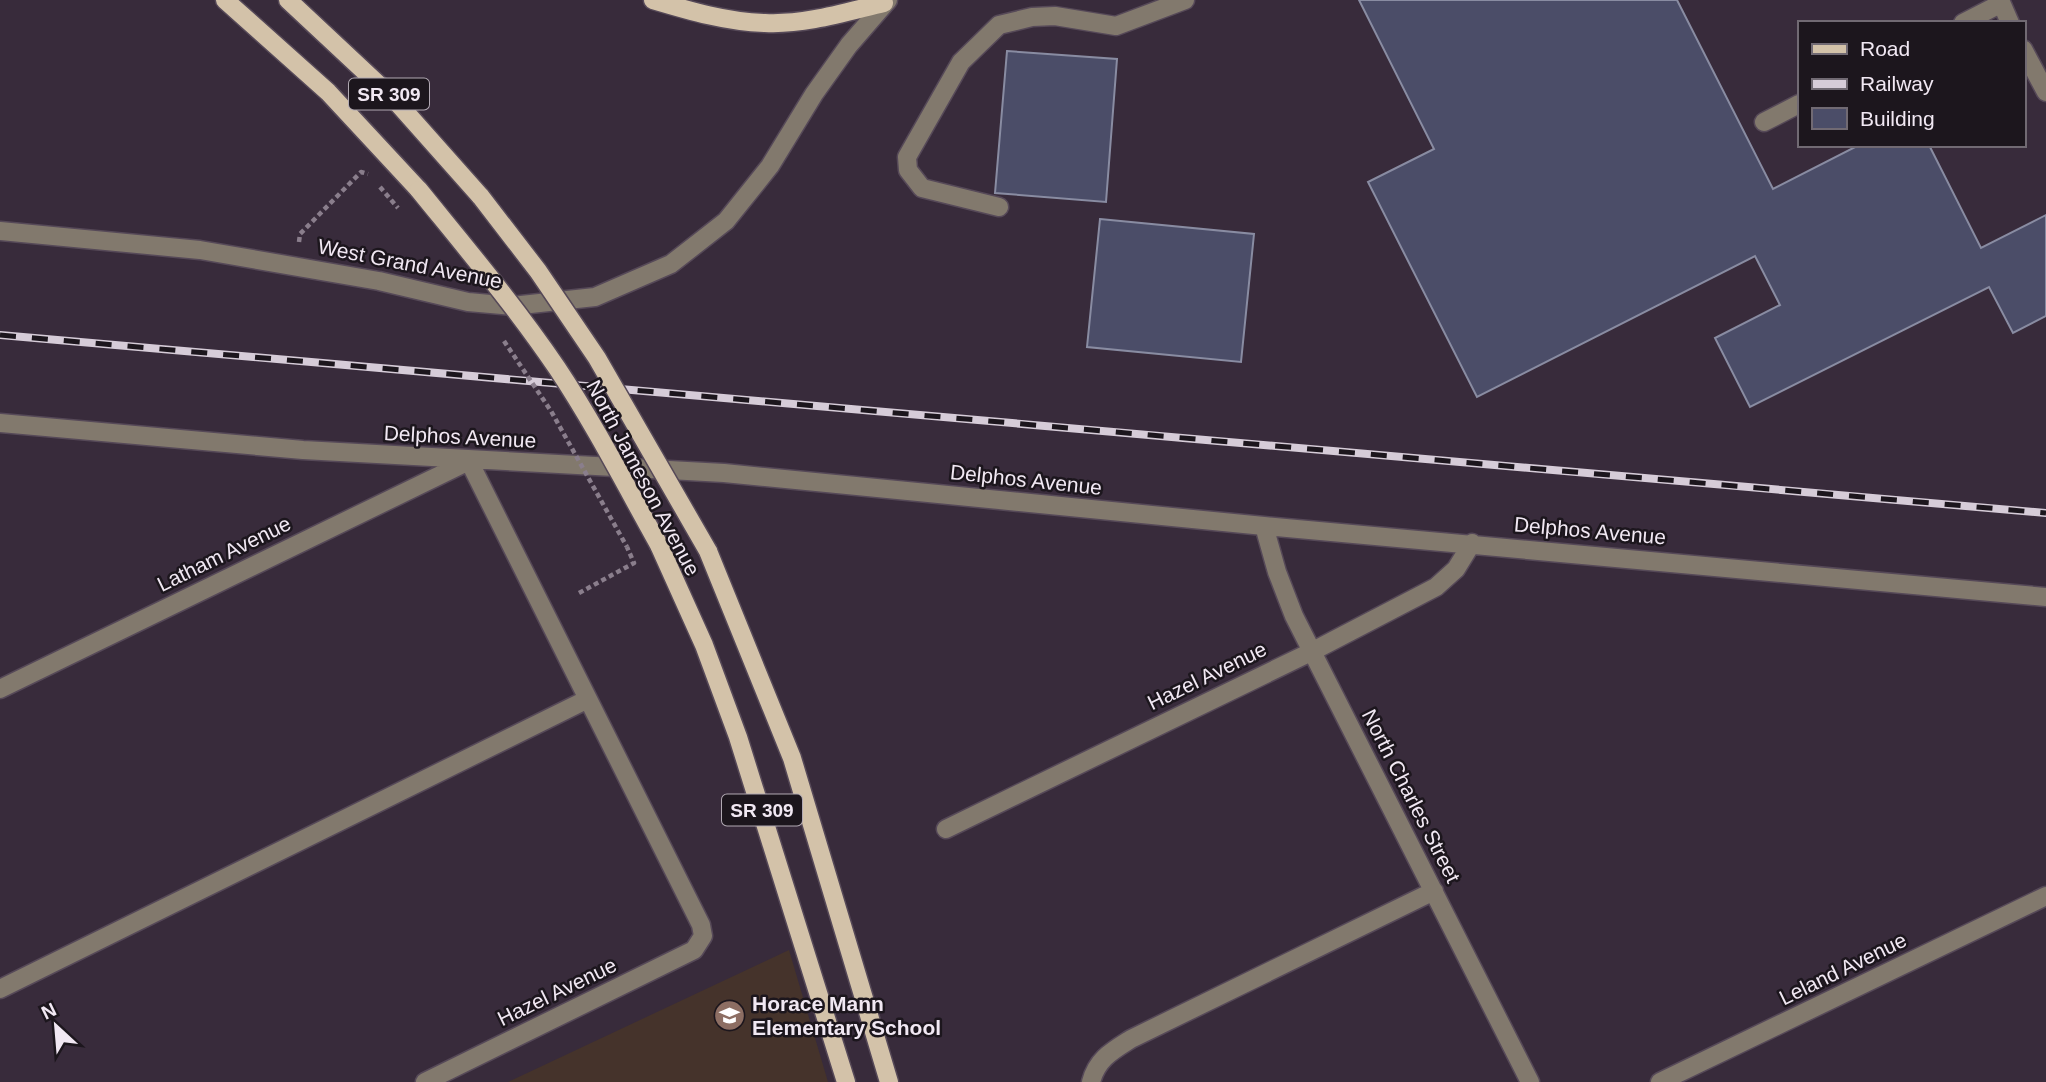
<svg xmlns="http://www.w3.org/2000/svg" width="2046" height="1082" viewBox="0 0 2046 1082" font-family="Helvetica,sans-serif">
<rect width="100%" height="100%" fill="#382b3b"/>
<!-- education -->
<path fill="#45332b" d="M789,950L828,1082H508Z"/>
<!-- building -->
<path fill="#4b4d68" stroke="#898ca2" stroke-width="2" d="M1359,0H1677L1773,189L1859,145H1929L1981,248L2046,215V316L2013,333L1989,287L1750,407L1715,338L1780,305L1755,256L1477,397L1368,182L1434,149Z
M1007,51L1117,59L1106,202L995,193Z
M1100,219L1254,234L1241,362L1087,347Z"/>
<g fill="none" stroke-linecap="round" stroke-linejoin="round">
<defs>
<path id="minor" d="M2000,0L2010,23
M1963,23L2000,4
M2023,49L2046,92
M1764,122L1799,104
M999,207L922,188L908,170L907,157L961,62L999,25L1032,17L1055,16L1116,26L1185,0
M0,231L200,250L379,281L468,302L512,306L595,297L671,264L726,221L770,166L814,94L849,45L888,0
M0,423L303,450L724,473L1264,526L2046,597
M1264,526L1277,572L1294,616L1530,1082
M0,689L469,461L701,925L703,936L694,950L425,1082
M946,829L1313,651L1436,587L1456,569L1472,543
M0,989L588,699
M1091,1082C1097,1059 1112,1051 1131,1039L1434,891
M1660,1082L2046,896"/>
<path id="major" d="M225,0L328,92L419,190
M288,0L394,99L481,197
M653,0C690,11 727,22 765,23C805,25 846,12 884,3
M659,545L704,645L738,737L846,1082
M708,551L792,758L889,1082"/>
</defs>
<!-- minor casing -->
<use href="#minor" stroke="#564958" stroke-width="21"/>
<!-- major casing -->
<use href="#major" stroke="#564958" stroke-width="21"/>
<!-- path -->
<path stroke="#8a7e8c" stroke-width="4.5" stroke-dasharray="5 3.5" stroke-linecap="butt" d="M299,242L300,234L361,172L368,174
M579,593L634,563L627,547"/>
<!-- minor -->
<use href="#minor" stroke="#82796d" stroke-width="18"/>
<!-- major -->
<use href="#major" stroke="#d3c2a9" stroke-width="18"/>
<defs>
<path id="rail" d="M0,335L2046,513"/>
</defs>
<!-- rail casing -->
<use href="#rail" stroke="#d6ccd8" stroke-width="8"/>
<!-- rail -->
<use href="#rail" stroke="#1c161d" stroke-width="5" stroke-dasharray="16" stroke-linecap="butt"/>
<defs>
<path id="major-bridge" d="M419,190C466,248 515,306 557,368C595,425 626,486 659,545
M481,197L538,271L597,358L708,551"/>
</defs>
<!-- major-bridge casing -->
<use href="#major-bridge" stroke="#564958" stroke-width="21" stroke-linecap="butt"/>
<!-- path-bridge -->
<path stroke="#8a7e8c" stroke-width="4.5" stroke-dasharray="5 3.5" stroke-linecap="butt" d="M380,187L398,208
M504,341L551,411L627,547"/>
<!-- major-bridge -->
<use href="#major-bridge" stroke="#d3c2a9" stroke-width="18"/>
</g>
<!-- icons -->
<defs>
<symbol id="school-disc" viewBox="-11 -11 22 22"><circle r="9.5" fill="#8d6e63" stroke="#1c161d"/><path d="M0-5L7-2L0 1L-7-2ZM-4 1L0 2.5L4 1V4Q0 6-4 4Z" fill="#fff"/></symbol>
</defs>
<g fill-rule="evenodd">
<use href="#school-disc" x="712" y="998" width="35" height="35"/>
</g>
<g text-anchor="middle" stroke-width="5" stroke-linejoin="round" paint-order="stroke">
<!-- shield labels -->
<g fill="#1c161d" stroke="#b1a9b3" stroke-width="2">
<rect x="349" y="78.5" width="80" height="31" rx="5"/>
<rect x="722" y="794.5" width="80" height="31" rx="5"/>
</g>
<g font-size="19" font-weight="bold" fill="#f1e8f3">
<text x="389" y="101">SR 309</text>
<text x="762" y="817">SR 309</text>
</g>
<!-- street labels -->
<g font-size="21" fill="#f1e8f3" stroke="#1c161d">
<text transform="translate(410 264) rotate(11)" y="7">West Grand Avenue</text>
<text transform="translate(460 437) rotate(3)" y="7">Delphos Avenue</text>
<text transform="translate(643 478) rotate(62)" y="7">North Jameson Avenue</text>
<text transform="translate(1026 480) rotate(6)" y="7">Delphos Avenue</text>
<text transform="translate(1590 531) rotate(5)" y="7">Delphos Avenue</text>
<text transform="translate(224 554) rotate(-26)" y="7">Latham Avenue</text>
<text transform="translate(1207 676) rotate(-26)" y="7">Hazel Avenue</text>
<text transform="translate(1411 796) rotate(63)" y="7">North Charles Street</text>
<text transform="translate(1843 969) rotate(-26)" y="7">Leland Avenue</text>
<text transform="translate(557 992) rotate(-26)" y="7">Hazel Avenue</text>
</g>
<!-- poi labels -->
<g font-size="21" font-weight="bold" fill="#f1e8f3" stroke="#1c161d" text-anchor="start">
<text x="752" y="1011">Horace Mann<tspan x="752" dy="24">Elementary School</tspan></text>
</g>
</g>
<!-- legend -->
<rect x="1798" y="21" width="228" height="126" fill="#1c161d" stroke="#716a73" stroke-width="2"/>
<rect x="1812" y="44" width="35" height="10" fill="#d3c2a9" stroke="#716a73" stroke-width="2"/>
<text x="1860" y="56" font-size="21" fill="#f1e8f3">Road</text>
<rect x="1812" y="79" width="35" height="10" fill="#d6ccd8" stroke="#716a73" stroke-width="2"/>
<text x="1860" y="91" font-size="21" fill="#f1e8f3">Railway</text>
<rect x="1812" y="108" width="35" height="21" fill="#4b4d68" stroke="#716a73" stroke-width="2"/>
<text x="1860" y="126" font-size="21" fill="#f1e8f3">Building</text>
<!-- north arrow -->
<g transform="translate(56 1026) rotate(334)" stroke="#1c161d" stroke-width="5" paint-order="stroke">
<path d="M0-5L12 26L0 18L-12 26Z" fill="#f1e8f3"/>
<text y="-10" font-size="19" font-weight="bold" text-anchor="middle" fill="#f1e8f3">N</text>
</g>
</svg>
